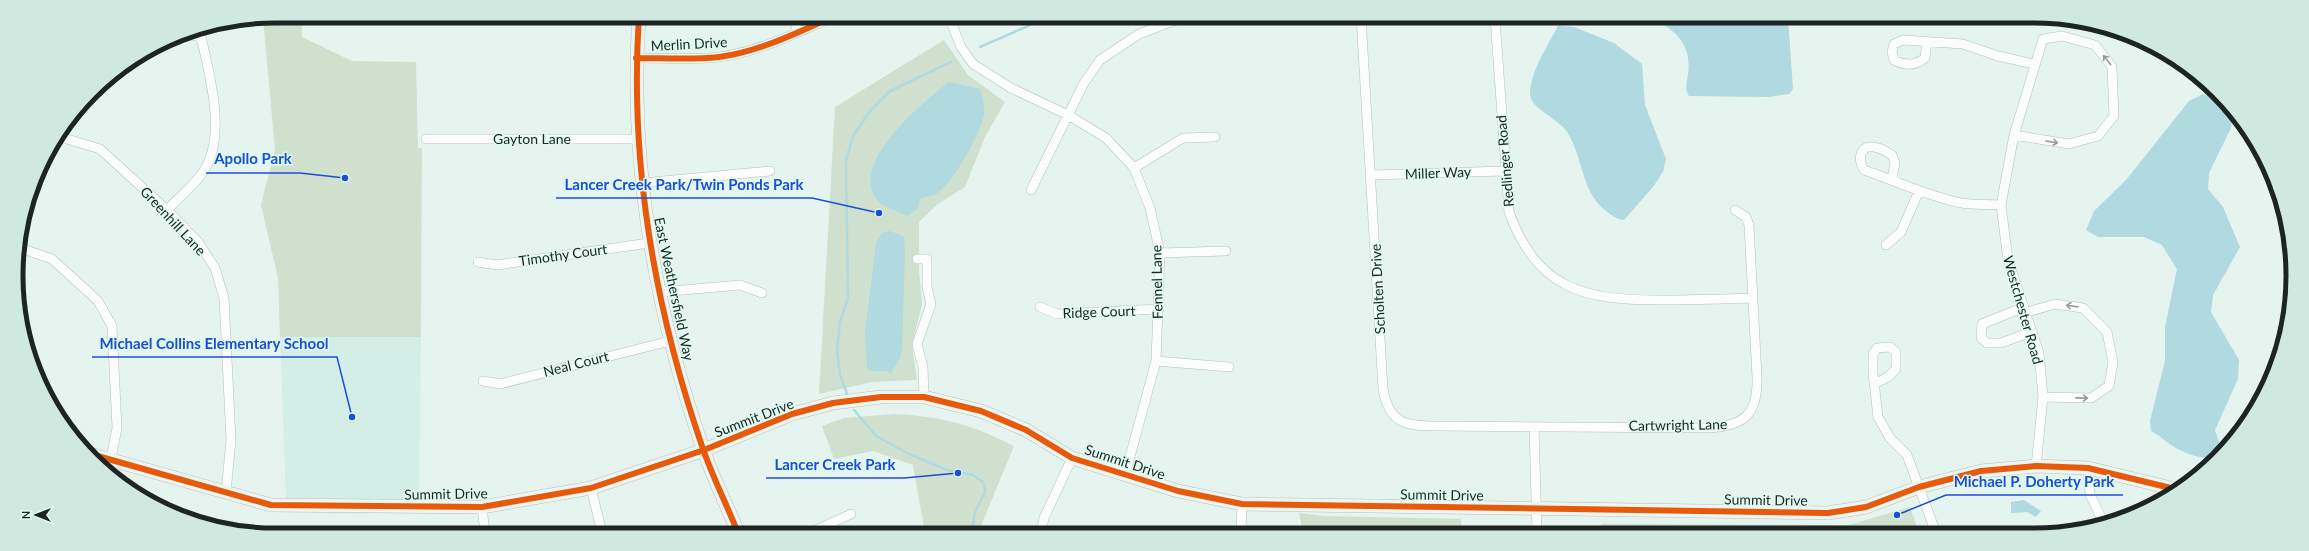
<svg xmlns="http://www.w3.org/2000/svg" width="2309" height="551" viewBox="0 0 2309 551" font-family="Lato,sans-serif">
<rect width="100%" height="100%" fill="#e5f4ef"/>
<!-- built -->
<path fill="#d3eee6" d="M280,337H421L419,500L286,498Z"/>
<!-- green -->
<path fill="#cfe0cf" d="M276,16H301L302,37L352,61L416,62L418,148H422L421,337H280L278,278L261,205L275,150L263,18Z
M944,40L968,75L1005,102L985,137L965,187L938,204L919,222V270L922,304L912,345L917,380L872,382L819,394L835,107Z
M895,414C943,417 971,424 1014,446L978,533H925L913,465L873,451L834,459L822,426L844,418Z
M1910,507L1919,533H1601V524L1849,525Z
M1299,513L1324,516L1461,519L1462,533H1303Z"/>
<!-- water -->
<path fill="#b0d9e0" d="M1653,18H1788L1793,89L1789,94L1769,97L1689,96C1684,89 1687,82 1688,75C1692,44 1677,32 1653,18Z
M1558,26L1574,27L1614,43L1642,64L1645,105L1666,159L1663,172L1653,187L1624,220C1618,220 1615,217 1610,214C1580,194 1585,160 1567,132C1560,120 1530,108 1530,94C1531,70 1547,47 1558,26Z
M949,82L980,89C982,97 985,105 984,114C982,131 951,188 934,195C929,197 925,196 920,199L918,208L907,216C898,210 885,209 878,201C846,164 925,101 949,82Z
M2203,94L2217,101L2232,119L2231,128L2209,173L2208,189L2223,207L2240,247L2213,295L2211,312L2239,360L2238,379L2215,430L2221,448L2216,459C2201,459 2185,454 2171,445C2164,440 2159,435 2151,431L2150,421L2165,361V327L2177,269L2162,245L2144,237H2098L2086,230L2094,211L2126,180L2189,101Z
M890,231L904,237L905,254L902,348L900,358L890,374L888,371H872L867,368L865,331L876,243L882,233Z
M2024,500L2041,511L2036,517L2027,512L2011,513V502Z"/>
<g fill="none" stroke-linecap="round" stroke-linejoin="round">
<!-- stream -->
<path stroke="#b0d9e0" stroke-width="2.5" d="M980,47L1028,26L1039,17
M847,394L840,375L837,351L840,322L848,298L846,160L853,136L870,111L890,91L951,62
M854,410L876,436L909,454L947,470L973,475L984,483L985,492L975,512L972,533"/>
<defs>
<path id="street" d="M793,17L798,32
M949,17L961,47L973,64L1011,88L1068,115L1106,138L1134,168L1150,208L1160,253L1156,361L1125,475
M1361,17L1383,389C1389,424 1406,426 1437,426L1708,428C1745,426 1758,414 1757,377L1749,225L1746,217L1735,210
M1495,18L1509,212C1537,289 1583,300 1659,300C1690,300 1722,299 1753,298
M1927,42L1925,58C1915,66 1905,66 1894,60L1892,52L1894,44L1903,40L1963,44L1998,56L2034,64
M636,58C664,58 692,60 719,57C758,52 797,33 832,17
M2014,135L2069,144L2098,136L2114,116L2112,67L2095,45L2062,36L2043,39L2014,135L2001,205L2008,260L2039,353L2043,397L2036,466
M60,139H67L100,149L167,210L198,242L215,268L224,298L231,440L226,492
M426,139H638
M1134,168L1183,138L1215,137
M1372,175L1505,171
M1892,179L1895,163L1892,155C1888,153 1883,149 1878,148C1860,142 1857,158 1864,170C1896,181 1927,196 1961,203C1973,205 1988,204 2001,205
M642,183L770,171
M1031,190L1084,83L1100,60L1139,34L1184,17
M167,210C178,198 194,186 203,172C227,137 210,76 201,37L187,34
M1886,245L1901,232L1919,191
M19,251L26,250L52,259L98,301L112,326L117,428L109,468
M1160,253L1226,251
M917,259H927V287L931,304L917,344L923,367L924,397
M478,262L497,265L649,243
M660,292L740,285L762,293
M1040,307L1057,314L1159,309
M2022,308L1982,324L1981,338L1987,343H2001L2031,332
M2024,313L2055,304L2083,308L2107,332L2113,362L2109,386L2091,398L2043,397
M1156,361L1229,367
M483,381L500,384L670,341
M1874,384L1888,377L1896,369V352L1890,347L1877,348L1873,354V373L1878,417L1890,438L1907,455L1936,533
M1534,427L1537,533
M2088,468L2090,494L2103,522
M591,488L602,533
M482,507L485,533
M809,533L851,514
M1041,533L1044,518L1072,458
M1241,533L1242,504"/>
<path id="secondary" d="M639,16C629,164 655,310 703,449C713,478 727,505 738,533
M94,455L271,505L482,507L591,488L704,450L792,414L833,403L881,397H924L981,411L1026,430L1072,458L1178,491L1242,504L1828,513L1866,507L1919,487L1981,471L2036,466L2088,468L2175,489"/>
</defs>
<!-- street casing -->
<use href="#street" stroke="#b6c1be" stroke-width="10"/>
<!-- secondary casing -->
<use href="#secondary" stroke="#b6c1be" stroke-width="14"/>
<!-- street -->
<use href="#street" stroke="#fbfdfd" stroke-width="9"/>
<!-- secondary -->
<use href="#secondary" stroke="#f0f4f2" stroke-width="13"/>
<defs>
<path id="cycleway" d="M639,16C629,164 655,310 703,449C713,478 727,505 738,533
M636,58C664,58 692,60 719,57C758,52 797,33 832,17
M94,455L271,505L482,507L591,488L704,450L792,414L833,403L881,397H924L981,411L1026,430L1072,458L1178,491L1242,504L1828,513L1866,507L1919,487L1981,471L2036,466L2088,468L2175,489"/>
</defs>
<!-- cycleway casing -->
<use href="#cycleway" stroke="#dffaf1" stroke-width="8"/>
<!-- cycleway -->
<use href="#cycleway" stroke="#e8590c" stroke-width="6"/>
</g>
<!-- one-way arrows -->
<defs><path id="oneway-shaft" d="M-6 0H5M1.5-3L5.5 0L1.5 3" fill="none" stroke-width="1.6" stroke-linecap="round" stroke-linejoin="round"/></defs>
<g stroke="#979c9b">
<use href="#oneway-shaft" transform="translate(2107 60) rotate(-129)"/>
<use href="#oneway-shaft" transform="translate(2052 142) rotate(8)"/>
<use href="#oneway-shaft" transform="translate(2072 306) rotate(-172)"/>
<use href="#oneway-shaft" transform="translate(2082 398) rotate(1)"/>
</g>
<g text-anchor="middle" stroke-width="3" stroke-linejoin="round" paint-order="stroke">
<!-- street labels -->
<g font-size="14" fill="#1c2523" stroke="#dffaf1">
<text transform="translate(689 44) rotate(-3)" y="5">Merlin Drive</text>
<text x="532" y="144">Gayton Lane</text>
<text transform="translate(1505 161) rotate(-95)" y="5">Redlinger Road</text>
<text transform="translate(1438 173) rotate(-2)" y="5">Miller Way</text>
<text transform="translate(173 221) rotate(47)" y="5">Greenhill Lane</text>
<text transform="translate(563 255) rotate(-8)" y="5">Timothy Court</text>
<text transform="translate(1157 282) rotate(-91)" y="5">Fennel Lane</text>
<text transform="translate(674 289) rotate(78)" y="5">East Weathersfield Way</text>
<text transform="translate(1378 289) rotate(-93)" y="5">Scholten Drive</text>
<text transform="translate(2023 310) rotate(74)" y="5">Westchester Road</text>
<text transform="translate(1099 312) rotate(-2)" y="5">Ridge Court</text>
<text transform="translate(576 364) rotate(-14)" y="5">Neal Court</text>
<text transform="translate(754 418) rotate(-21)" y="5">Summit Drive</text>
<text transform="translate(1678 425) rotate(-1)" y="5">Cartwright Lane</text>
<text transform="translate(1125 462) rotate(18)" y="5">Summit Drive</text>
<text transform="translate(446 494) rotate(-1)" y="5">Summit Drive</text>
<text transform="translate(1442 495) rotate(1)" y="5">Summit Drive</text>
<text transform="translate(1766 500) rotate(1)" y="5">Summit Drive</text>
</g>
</g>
<!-- crop -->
<path d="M0 0H2309V551H0ZM275 23H2034A252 252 0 0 1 2286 275V276A252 252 0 0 1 2034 528H275A252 252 0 0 1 23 276V275A252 252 0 0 1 275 23Z" fill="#cfe9e1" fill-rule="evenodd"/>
<path fill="none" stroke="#1c2523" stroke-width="5" d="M275 23H2034A252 252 0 0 1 2286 275V276A252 252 0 0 1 2034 528H275A252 252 0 0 1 23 276V275A252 252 0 0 1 275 23Z"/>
<!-- callouts -->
<path fill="none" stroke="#1d4ed8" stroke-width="1.5" d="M345 178L300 173H206M879 213L812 198H556M352 417L337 357H92M958 473L904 478H766M1897 515L1946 495H2123"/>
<g fill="#1d4ed8" stroke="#dffaf1" stroke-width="1.5">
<circle cx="345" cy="178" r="4"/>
<circle cx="879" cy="213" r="4"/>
<circle cx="352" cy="417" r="4"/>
<circle cx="958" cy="473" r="4"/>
<circle cx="1897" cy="515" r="4"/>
</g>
<g font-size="15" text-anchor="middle" font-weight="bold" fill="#1d4ed8" stroke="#dffaf1" stroke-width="3" stroke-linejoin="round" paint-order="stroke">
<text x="253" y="164">Apollo Park</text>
<text x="684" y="190">Lancer Creek Park/Twin Ponds Park</text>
<text x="214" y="349">Michael Collins Elementary School</text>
<text x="835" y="470">Lancer Creek Park</text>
<text x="2034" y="487">Michael P. Doherty Park</text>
</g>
<!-- north arrow -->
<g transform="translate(36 515) rotate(270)" stroke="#dffaf1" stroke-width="3" paint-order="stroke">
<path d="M0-3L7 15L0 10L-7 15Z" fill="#1c2523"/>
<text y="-6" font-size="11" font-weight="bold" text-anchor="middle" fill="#1c2523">N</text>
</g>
</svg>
